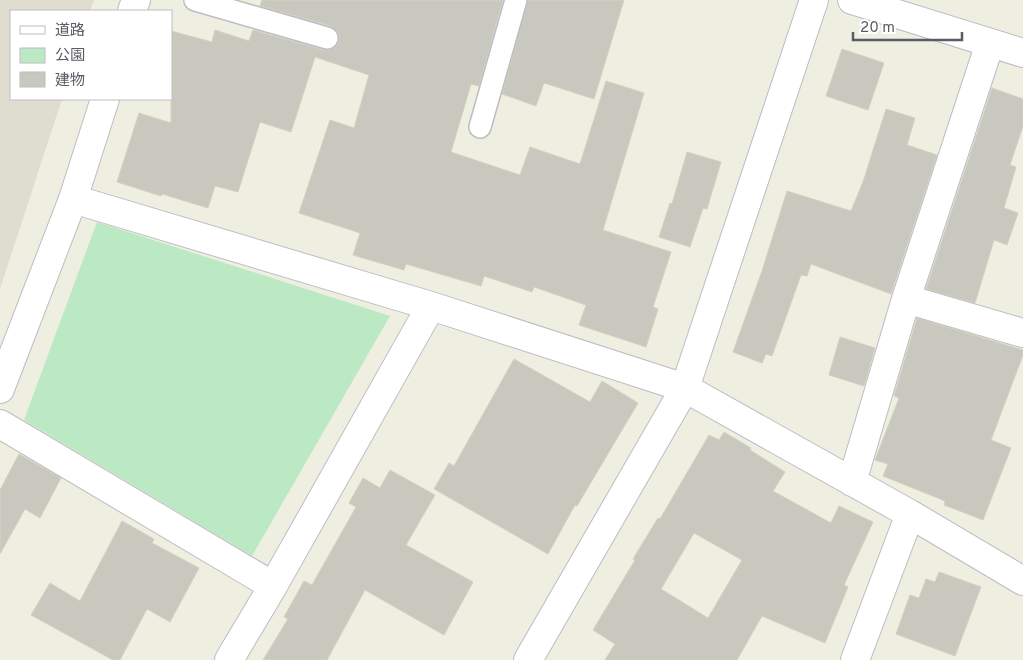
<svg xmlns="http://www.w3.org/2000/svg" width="1023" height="660" viewBox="0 0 1023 660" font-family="Overpass,'Noto Sans JP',sans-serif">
<rect width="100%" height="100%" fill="#eeeee1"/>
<!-- education -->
<path fill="#deddd0" d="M0,0H94L90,11H11V99H62L0,289Z"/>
<!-- green -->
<path fill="#bbe9c3" d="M97,222L390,316L252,556L24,420Z"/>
<!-- building -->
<path fill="#c9c8be" stroke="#d3d1bf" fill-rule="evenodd" d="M262,0H503L479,86L471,84L451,152L520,175L530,147L580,164L606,81L644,93L603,230L671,252L653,307L658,309L646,347L579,325L586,305L534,287L532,292L484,276L481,286L406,264L404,270L353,255L360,233L299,213L330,120L354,128L369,75L315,57L291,132L260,122L238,192L215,186L208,208L162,194L161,196L117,182L139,113L171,123V31L212,42L215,30L249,41L253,30L324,50H330L335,47L339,42V35L336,30L331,26L260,6Z
M528,0H624L594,99L544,83L536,106L502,94Z
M842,49L884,63L868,110L826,96Z
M992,88L1023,99V126L1010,165L1016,167L1004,208L1018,213L1007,245L994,240L975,303L926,289Z
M886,109L915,118L907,145L937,155L891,294L811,264L807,276L801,275L772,356L766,354L762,363L733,352L762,271L787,191L851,211L863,182Z
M687,152L721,162L707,209L703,208L690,247L659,237L670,203L672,204Z
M917,318L1023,350V355L991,440L1011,448L983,520L944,505L945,501L883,476L888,464L875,460L899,398L894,396Z
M840,337L875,348L864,386L829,375Z
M514,359L590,402L602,381L638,403L577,506L575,505L548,554L434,489L449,463L454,466Z
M724,432L751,448L750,450L785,472L773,491L831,523L839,506L873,522L844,585L848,587L825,643L762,616L737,660H605L615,644L593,630L635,560L633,559L658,518L660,519L709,435L719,440ZM694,533L742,560L708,618L661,589Z
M19,454L61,478L40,518L25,509L0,554V490Z
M390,470L435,495L406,545L473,582L444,635L365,590L327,660H263L288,619L284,617L304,581L312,585L356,507L349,503L363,478L380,488Z
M122,521L154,539L152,543L199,568L170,622L147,609L120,660H113L31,615L50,583L80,601Z
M939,572L981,587L955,656L896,634L910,595L919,598L926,579L935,582Z"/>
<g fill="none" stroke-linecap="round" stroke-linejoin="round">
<defs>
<path id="lane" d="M195,0L327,38
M480,127L516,0"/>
<path id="street" d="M132,11L136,0
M73,199L431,306L685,388L910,514L1023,581
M906,299L1023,333
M0,389L73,199L105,99
M0,424L273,586
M852,482L906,299L990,43
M229,660L273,586L431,306
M528,660L685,388L814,0
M855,660L910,514"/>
<path id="secondary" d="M852,0L1023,53"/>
</defs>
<!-- lane casing -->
<use href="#lane" stroke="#bcbdc4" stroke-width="24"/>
<!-- street casing -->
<use href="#street" stroke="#bcbdc4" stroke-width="30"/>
<!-- secondary casing -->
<use href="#secondary" stroke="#bcbec6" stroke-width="30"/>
<!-- lane -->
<use href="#lane" stroke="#fff" stroke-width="21"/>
<!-- street -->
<use href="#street" stroke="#fff" stroke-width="28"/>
<!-- secondary -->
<use href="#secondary" stroke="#fff" stroke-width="28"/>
</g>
<!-- legend -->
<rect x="10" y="10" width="162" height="90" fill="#ffffff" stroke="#bdbec1"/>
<rect x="20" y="26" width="25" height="8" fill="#ffffff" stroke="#bdbec1"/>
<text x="55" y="35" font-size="15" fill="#5a5c64">道路</text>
<rect x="20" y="48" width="25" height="15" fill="#bbe9c3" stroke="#bdbec1"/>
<text x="55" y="60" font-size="15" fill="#5a5c64">公園</text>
<rect x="20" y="72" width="25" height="15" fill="#c9c8be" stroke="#bdbec1"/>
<text x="55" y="85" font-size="15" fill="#5a5c64">建物</text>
<!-- scale -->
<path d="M853 32v8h109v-8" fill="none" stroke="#5a5c64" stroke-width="2.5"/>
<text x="860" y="32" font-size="15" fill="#5a5c64" stroke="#ffffff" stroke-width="4" paint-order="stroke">20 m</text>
</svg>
